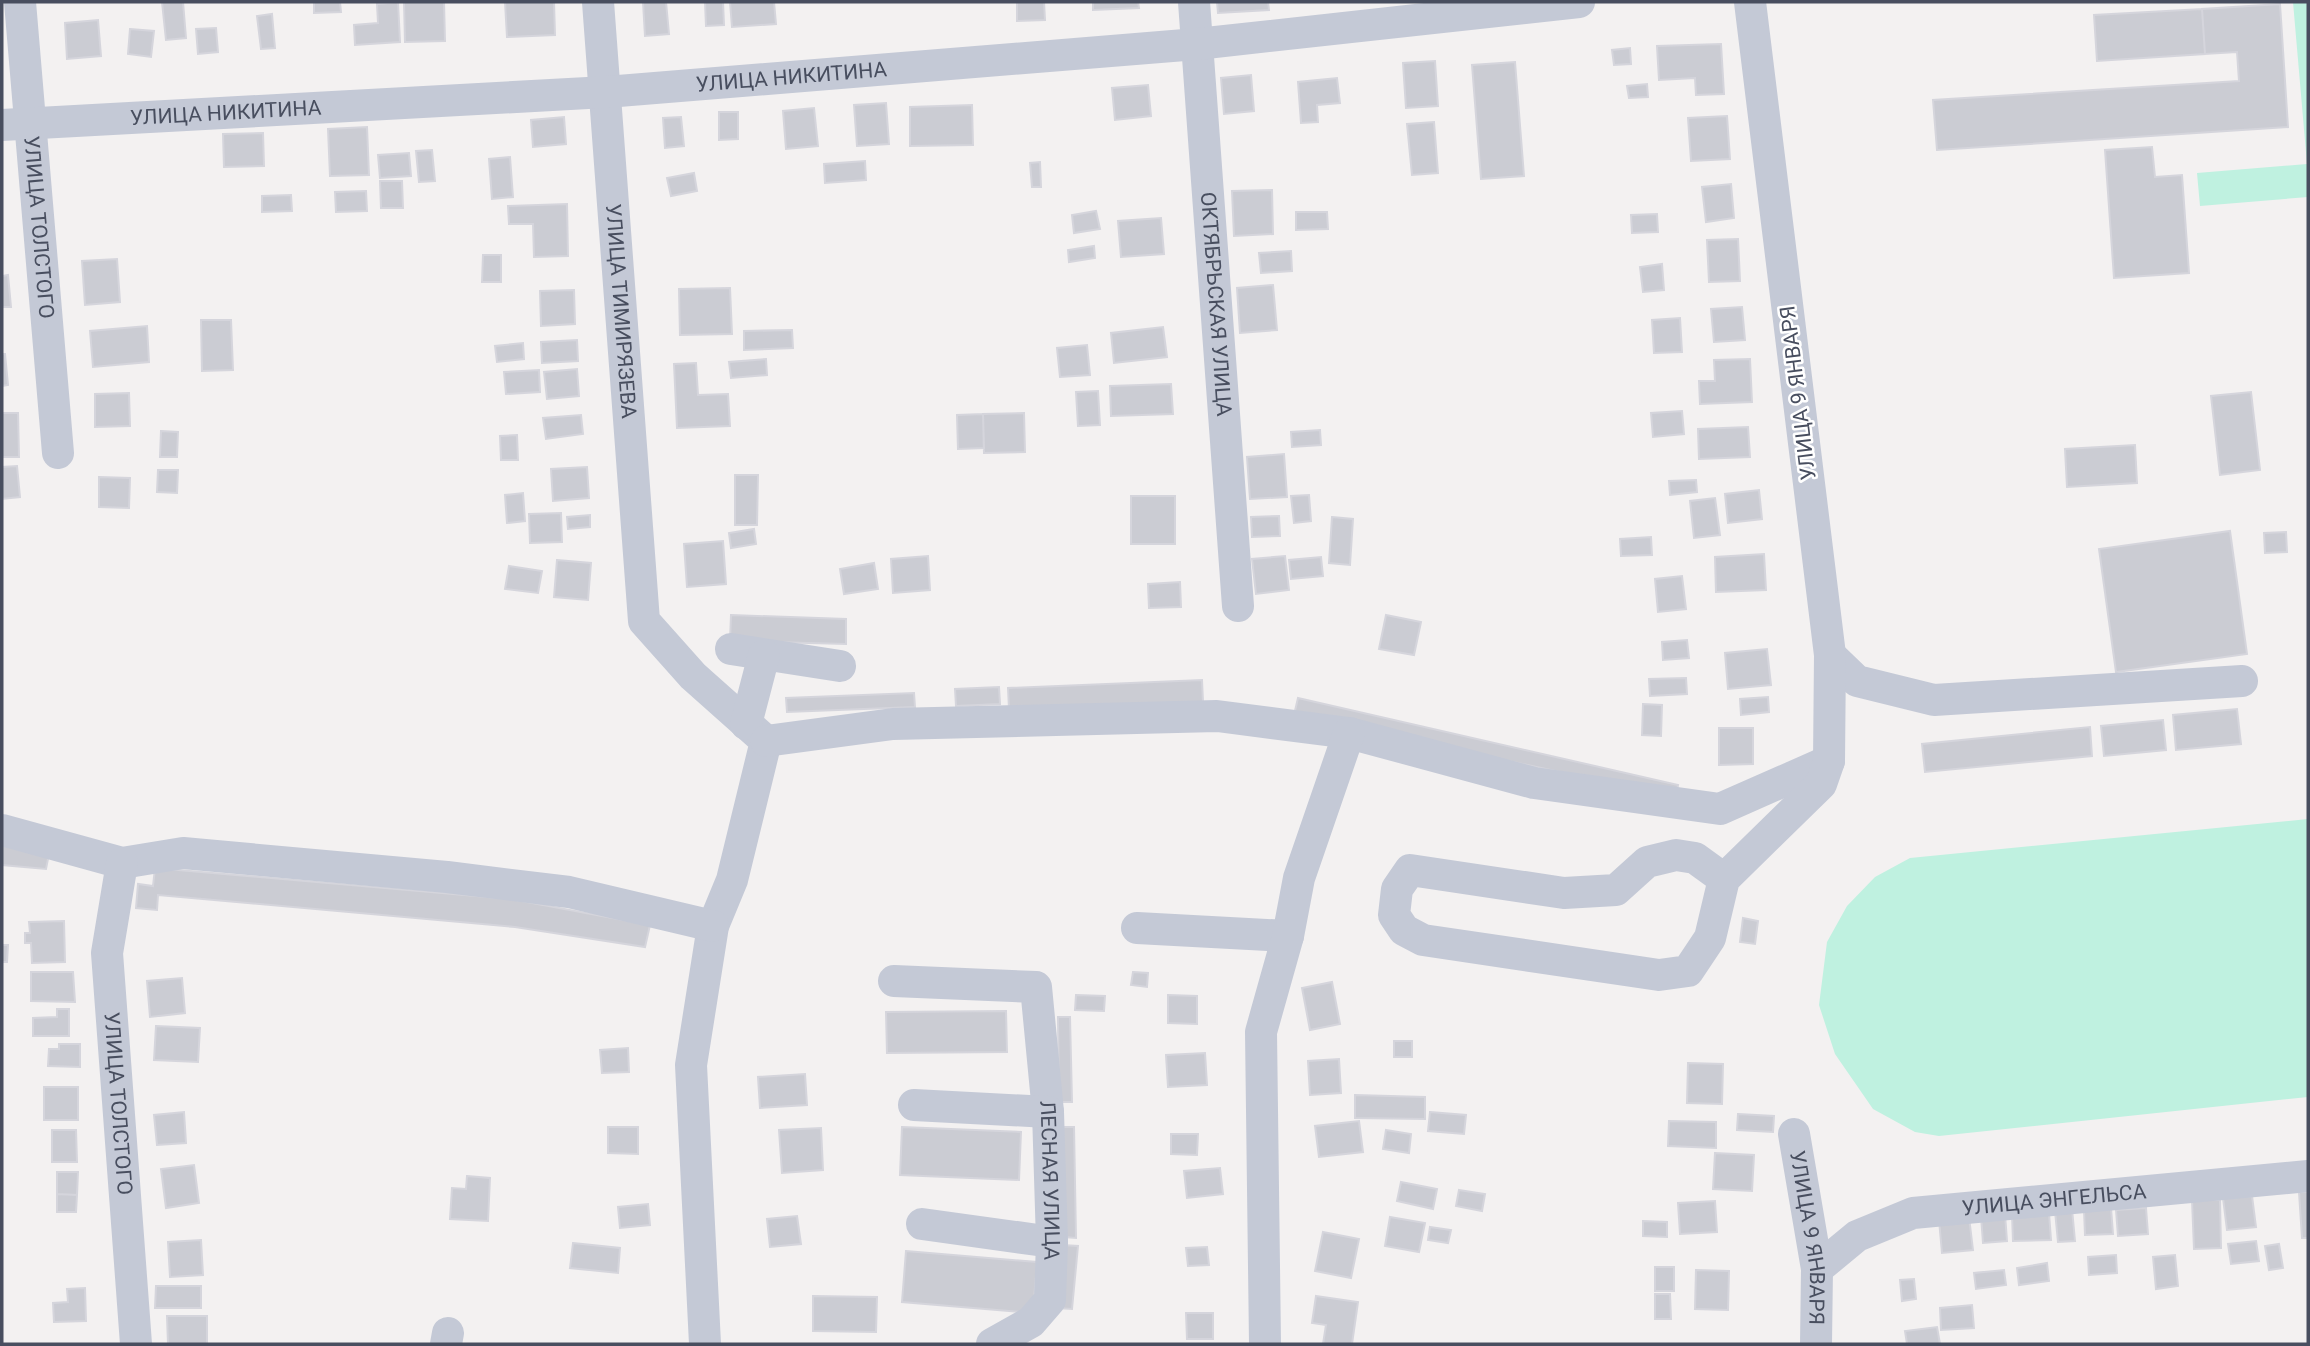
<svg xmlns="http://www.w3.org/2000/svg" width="2310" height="1346" viewBox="0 0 2310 1346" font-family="Roboto,sans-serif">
<rect width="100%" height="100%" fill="#f3f1f1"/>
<!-- green -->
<path fill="#bff1e0" d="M2293,2H2308V197L2200,206L2197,173L2307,164Z
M2308,819V1097L1939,1136L1915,1132L1873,1109L1835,1054L1819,1005L1827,942L1847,906L1875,877L1910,858Z"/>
<!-- building -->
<path fill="#cbccd3" stroke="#d5d5dc" stroke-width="2" d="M162,2H183L186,38L166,40Z
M314,2H340L341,12L314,13Z
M398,2L400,42L355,45L354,25L378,23L377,4Z
M404,2H444L445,41L405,42Z
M505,2H554L555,35L507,37Z
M643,2H666L669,34L645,36Z
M705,2H723L724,25L706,26Z
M730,2H774L776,24L732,27Z
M1017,2H1044L1045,20L1017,21Z
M1093,2H1138L1139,8L1093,10Z
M1217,2H1268L1269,10L1218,13Z
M2280,4L2288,127L1937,150L1933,100L2239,81L2237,52L2205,54L2202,9Z
M2202,9L2205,54L2097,61L2094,15Z
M272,14L275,48L261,49L257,16Z
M98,20L101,56L67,59L65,23Z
M216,28L218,52L198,54L196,29Z
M130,29L154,31L151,57L128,54Z
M1721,44L1724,94L1696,95L1695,78L1659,80L1657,46Z
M1630,48L1631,64L1614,65L1612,50Z
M1435,61L1438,106L1406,108L1403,63Z
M1515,62L1524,176L1481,179L1472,65Z
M1251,75L1254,111L1224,114L1221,78Z
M1337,78L1340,103L1317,105L1318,122L1301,123L1298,82Z
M1647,84L1648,97L1629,98L1627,86Z
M1148,85L1151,116L1115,120L1112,88Z
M886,103L889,144L857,146L854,105Z
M972,105L973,145L910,146V107Z
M814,108L818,146L786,149L783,111Z
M719,112H738V139L719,140Z
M1727,116L1730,159L1691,161L1688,118Z
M564,117L566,144L533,147L531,120Z
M681,117L684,146L665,148L663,118Z
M1434,122L1438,173L1412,175L1407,124Z
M367,127L369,175L330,176L328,129Z
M263,133L264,166L224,167L223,134Z
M2152,147L2155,177L2182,175L2189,273L2114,278L2105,150Z
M432,150L435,181L419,182L416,151Z
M409,153L411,176L380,178L378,155Z
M510,157L513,197L492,199L489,159Z
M865,161L866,180L825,183L824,164Z
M1040,162L1041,187H1032L1030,163Z
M694,173L697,191L671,196L667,178Z
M380,181H402L403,208H381Z
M1731,184L1734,218L1706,222L1702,187Z
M1272,190L1273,234L1234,236L1232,191Z
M366,191L367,211L336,212L335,192Z
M291,195L292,211L262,212V196Z
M567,204L568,256L534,257L533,224H509L508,206Z
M1096,211L1100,229L1074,233L1072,215Z
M1296,212H1327L1328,229L1296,230Z
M1657,214L1658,232L1632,233L1631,215Z
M1161,218L1164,254L1121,257L1118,221Z
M1738,239L1740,281L1709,282L1707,240Z
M1094,246L1095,258L1069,262L1068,250Z
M1291,251L1292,271L1261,273L1259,253Z
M483,255H501V282H482Z
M117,259L120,302L85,305L82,261Z
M1662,264L1664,290L1643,292L1640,267Z
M8,275L11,307H2V276Z
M1273,285L1277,330L1240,333L1237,288Z
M730,288L732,334L680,335L679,289Z
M574,290L575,324L541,326L540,291Z
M1742,307L1745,340L1714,342L1711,309Z
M1680,318L1682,352L1654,353L1652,320Z
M201,320H231L233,370L202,371Z
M147,326L149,362L93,367L90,331Z
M1163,327L1167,357L1114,363L1111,333Z
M792,330L793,348L744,350V331Z
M577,340L578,361L542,363L541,342Z
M523,343L524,359L497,362L495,346Z
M1087,345L1090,375L1060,377L1057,348Z
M2,354H5L8,385L2,386Z
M766,359L767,375L731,378L729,362Z
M1750,359L1752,402L1700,404L1699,381H1715L1714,360Z
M696,363L698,395L728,394L730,426L677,428L674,364Z
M577,369L579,396L547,399L544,372Z
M539,370L540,392L506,394L504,372Z
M1171,384L1173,414L1111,416L1110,386Z
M1098,391L1100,425L1078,426L1076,392Z
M2251,392L2260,470L2220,475L2211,396Z
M129,393L130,426L95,427V394Z
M1682,411L1684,434L1653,437L1651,413Z
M2,413H18L19,457H2Z
M1024,413L1025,452L984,453L983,414Z
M983,414L984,448L958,449L957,415Z
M581,415L583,434L546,439L543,418Z
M1748,427L1750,457L1699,459L1698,429Z
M1320,430L1321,445L1292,447L1291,432Z
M161,431L178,432L177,457H160Z
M517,435L518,460H501L500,436Z
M2135,445L2137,483L2067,487L2065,449Z
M1284,454L1287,497L1250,499L1247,457Z
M17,466L20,497L2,499V467Z
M587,467L589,498L553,501L551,469Z
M158,470H178L177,493L157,492Z
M735,475H758L757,525H735Z
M99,477L130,478L129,508L99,507Z
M1696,480L1697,492L1670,495L1669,481Z
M1759,490L1762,519L1728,523L1725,494Z
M523,493L525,521L507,523L505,495Z
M1309,495L1311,521L1294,523L1291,496Z
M1131,496H1175V544H1131Z
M1715,498L1720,535L1694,538L1690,501Z
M561,513L562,542L530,543L529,514Z
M590,515V527L568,529L567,517Z
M1279,516L1280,536L1252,537L1251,517Z
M1332,517L1353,519L1350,565L1329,563Z
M754,529L756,544L731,548L729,533Z
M2230,531L2247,654L2116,672L2099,549Z
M2286,532L2287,552L2265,553L2264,533Z
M1651,537L1652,555L1621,556L1620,539Z
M723,541L726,584L687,587L684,544Z
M1764,554L1766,590L1716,592L1715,557Z
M928,556L930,590L893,593L891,559Z
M1285,556L1289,590L1256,594L1252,559Z
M1321,557L1323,576L1291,579L1289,560Z
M557,560L591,563L588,600L554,597Z
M874,563L878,589L844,594L840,569Z
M509,566L542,571L538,593L505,589Z
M1682,576L1686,609L1658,612L1655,579Z
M1180,582L1181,607L1149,608L1148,584Z
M731,615L846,619V644L730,641Z
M1386,615L1421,622L1414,655L1379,649Z
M1687,640L1689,658L1663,660L1662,642Z
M1767,649L1771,685L1728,689L1725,653Z
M1686,678L1687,694L1650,696L1649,679Z
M1202,680L1203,702L1009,709L1008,688Z
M999,687L1000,704L956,706L955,689Z
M914,693L915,707L787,712L786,698Z
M1768,697L1769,712L1741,715L1740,699Z
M1298,698L1678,785L1676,797L1294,715Z
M1643,704L1662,705L1661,736L1642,735Z
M2237,709L2241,744L2176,750L2173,715Z
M2163,720L2166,750L2104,756L2101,726Z
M2090,727L2092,756L1925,772L1922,744Z
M1719,728H1753V764L1719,765Z
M2,844L50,849L46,869L2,865Z
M155,868L511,899L650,925L645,947L515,927L158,895L157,910L136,908L138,884L153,886Z
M1743,918L1758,921L1755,944L1740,942Z
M64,921L65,962L32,963L31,943H25V933H30L29,922Z
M2,945H8L7,962H2Z
M31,972H73L75,1002L31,1001Z
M1133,972L1148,973L1147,987L1131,985Z
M182,978L185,1013L150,1017L147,981Z
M1332,982L1340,1024L1310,1030L1302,988Z
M1076,995L1105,996L1104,1011L1075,1010Z
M1168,995L1197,996V1024L1168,1023Z
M57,1009H69V1036H33V1018L57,1017Z
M1006,1011L1007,1052L887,1053L886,1012Z
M1058,1017H1070L1072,1102H1059Z
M156,1026L200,1028L198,1062L154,1060Z
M1394,1041H1412V1057H1394Z
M59,1044H80V1067L48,1066L49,1049H59Z
M628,1048L629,1072L602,1073L600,1050Z
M1205,1053L1207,1085L1168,1087L1166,1055Z
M1339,1059L1341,1093L1310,1095L1308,1061Z
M1688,1063L1723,1064L1722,1104L1687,1103Z
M805,1074L807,1105L760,1108L758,1077Z
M44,1087H78V1120H44Z
M1355,1095L1425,1097V1119L1355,1118Z
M184,1112L186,1143L157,1145L154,1115Z
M1430,1112L1466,1115L1464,1134L1428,1131Z
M1738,1114L1774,1116L1773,1132L1737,1130Z
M1359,1121L1363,1152L1319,1157L1315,1126Z
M1669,1121L1716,1122V1148L1668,1146Z
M608,1127H638V1154L608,1153Z
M902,1127L1021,1132L1019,1180L900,1175Z
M1062,1127H1074L1076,1238L1064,1237Z
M821,1128L823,1170L782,1173L779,1130Z
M52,1130H76L77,1162H52Z
M1386,1130L1411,1134L1409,1153L1383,1149Z
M1171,1134H1198L1197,1155L1171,1154Z
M1715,1153L1754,1155L1752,1191L1713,1189Z
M194,1165L199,1203L166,1208L161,1169Z
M1220,1168L1223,1194L1187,1198L1184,1171Z
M57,1172H78L77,1195L57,1194Z
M467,1176L490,1178L488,1221L450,1219L452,1188L466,1189Z
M1401,1182L1437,1189L1433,1209L1397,1201Z
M1459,1190L1485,1194L1482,1211L1456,1206Z
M2299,1192H2308V1238H2302Z
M57,1194L77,1195L76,1212H57Z
M2252,1196L2256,1227L2227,1230L2223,1198Z
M2192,1200H2220L2221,1248L2194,1249Z
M1715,1201L1717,1232L1680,1234L1678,1203Z
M648,1204L650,1225L620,1228L618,1207Z
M2111,1208L2113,1234L2085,1235L2084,1210Z
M2146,1208L2148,1234L2118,1236L2116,1210Z
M2072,1209L2075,1241L2058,1242L2055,1211Z
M2049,1213L2051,1240L2013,1241L2012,1215Z
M2005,1214L2007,1241L1983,1243L1981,1216Z
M797,1216L801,1244L770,1247L767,1219Z
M1390,1217L1425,1223L1419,1252L1385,1246Z
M1969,1217L1973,1250L1942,1253L1939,1220Z
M1643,1221L1667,1222V1237L1643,1236Z
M1430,1227L1451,1230L1448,1243L1428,1240Z
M1323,1232L1359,1239L1351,1278L1315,1271Z
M201,1240L203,1275L170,1277L168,1242Z
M2256,1241L2259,1261L2231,1264L2228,1244Z
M573,1243L620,1248L618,1273L570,1268Z
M2279,1244L2283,1268L2269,1270L2265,1246Z
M1062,1245L1078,1246L1072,1309L1057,1308Z
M1207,1247L1209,1265L1188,1266L1186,1248Z
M906,1251L1037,1262L1033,1313L902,1302Z
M2116,1255L2117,1273L2089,1275L2088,1257Z
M2175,1255L2178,1286L2156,1289L2153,1257Z
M2047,1263L2049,1281L2019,1285L2017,1268Z
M1655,1267H1674V1291H1655Z
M1696,1270L1729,1271L1728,1310L1695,1309Z
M2004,1270L2006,1285L1976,1289L1974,1273Z
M1914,1279L1916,1299L1902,1301L1900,1280Z
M156,1286H201V1308H155Z
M85,1288L86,1321L54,1322L53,1303L68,1302L67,1289Z
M1655,1294H1670L1671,1319H1655Z
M813,1296L877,1297L876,1332L813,1331Z
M1316,1296L1358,1302L1352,1344H1323L1326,1325L1312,1323Z
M1972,1305L1974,1328L1941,1330L1940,1308Z
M1186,1313H1213V1339H1187Z
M167,1316H207V1344H168Z
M1937,1327L1940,1344H1907L1905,1331Z"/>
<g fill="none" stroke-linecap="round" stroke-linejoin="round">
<!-- minor -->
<g stroke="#c4c9d6" stroke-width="32">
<path id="s1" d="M20,2L58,453"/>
<path id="s2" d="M598,2L644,621L693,676L766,741L732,880L713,926L691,1065L705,1344"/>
<path id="s3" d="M1194,2L1238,606"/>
<path id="s4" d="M2,125L606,92L1197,44L1579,2"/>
<path d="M731,649L840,666"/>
<path d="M1830,655L1857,681L1934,700L2242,681"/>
<path d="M746,724L764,655"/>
<path d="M766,741L893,724L1217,716L1349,733L1534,783L1720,809L1829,761"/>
<path d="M2,830L122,863L183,853L447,877L569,892L713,926"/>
<path id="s5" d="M122,863L107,953L136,1344"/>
<path d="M1724,879L1695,858L1676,855L1647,862L1616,890L1564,893L1410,870L1397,889L1394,915L1404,930L1423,940L1659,975L1688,971L1710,938L1724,879L1821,784L1829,761L1830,655L1750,2"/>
<path d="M1137,928L1288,936"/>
<path id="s6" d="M894,981L1036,987L1048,1112L1052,1242L1050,1300L1031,1322L992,1344"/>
<path d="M914,1105L1048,1112"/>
<path id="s7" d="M1794,1134L1817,1269L1816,1344"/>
<path d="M922,1224L1052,1242"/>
<path id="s8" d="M1817,1269L1857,1236L1913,1213L2308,1176"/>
<path d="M446,1344L448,1333"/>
<path d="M1265,1344L1261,1032L1288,936L1299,878L1349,733"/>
</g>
</g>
<g text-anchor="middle" stroke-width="5" stroke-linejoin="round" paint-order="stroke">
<!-- street labels -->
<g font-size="21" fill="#484e5f" stroke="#fff">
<text dy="7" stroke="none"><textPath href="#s4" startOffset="791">УЛИЦА НИКИТИНА</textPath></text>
<text dy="7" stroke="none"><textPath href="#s4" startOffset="224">УЛИЦА НИКИТИНА</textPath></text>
<text dy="7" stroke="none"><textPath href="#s1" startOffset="226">УЛИЦА ТОЛСТОГО</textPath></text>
<text dy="7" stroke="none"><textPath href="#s3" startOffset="303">ОКТЯБРЬСКАЯ УЛИЦА</textPath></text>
<text dy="7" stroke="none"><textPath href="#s2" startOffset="310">УЛИЦА ТИМИРЯЗЕВА</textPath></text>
<text transform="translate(1798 393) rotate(-97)" y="7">УЛИЦА 9 ЯНВАРЯ</text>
<text dy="7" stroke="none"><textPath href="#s5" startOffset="242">УЛИЦА ТОЛСТОГО</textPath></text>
<text dy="7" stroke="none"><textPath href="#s6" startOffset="336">ЛЕСНАЯ УЛИЦА</textPath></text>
<text dy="7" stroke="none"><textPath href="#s8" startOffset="254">УЛИЦА ЭНГЕЛЬСА</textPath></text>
<text dy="7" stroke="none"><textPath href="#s7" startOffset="105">УЛИЦА 9 ЯНВАРЯ</textPath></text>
</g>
</g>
<!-- border -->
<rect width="2310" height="1346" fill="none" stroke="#484e5f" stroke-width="7"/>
</svg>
